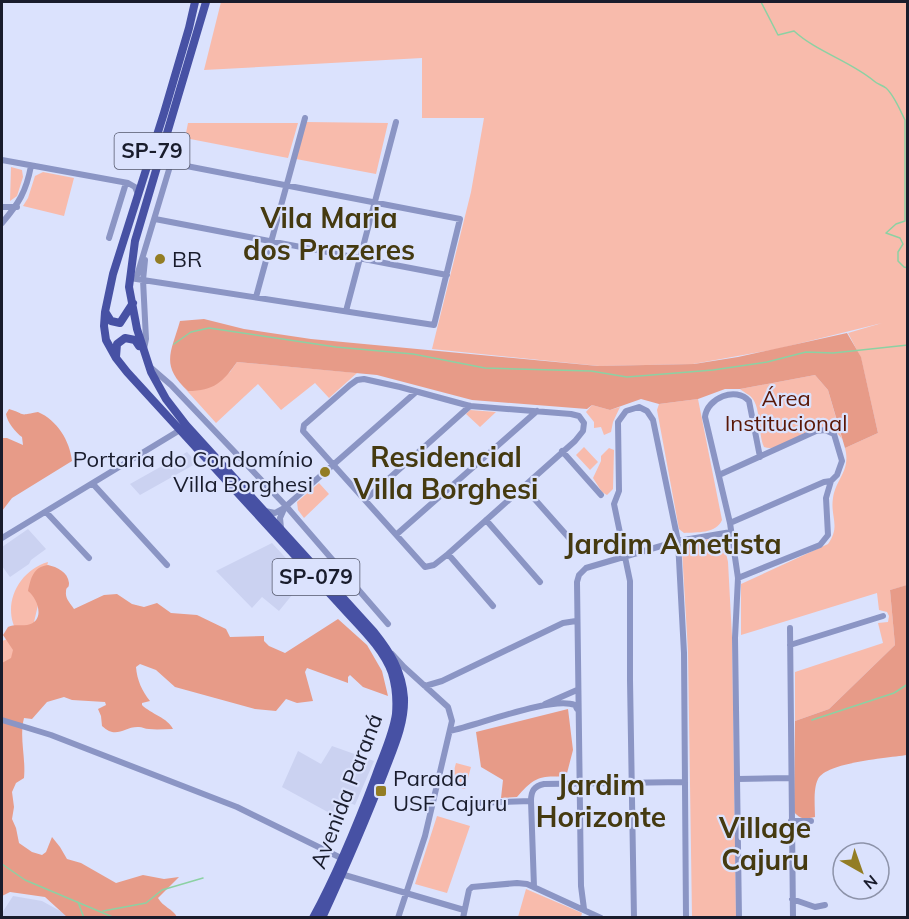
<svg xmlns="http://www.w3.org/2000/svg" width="909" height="919" viewBox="0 0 909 919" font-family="Mulish,sans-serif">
<rect width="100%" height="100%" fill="#dbe2fd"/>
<!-- built -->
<path fill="#cbd2f1" d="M187,452L197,463L140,495L130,484Z
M28,529L46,549L31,560L29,564L10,577L2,566V547Z
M272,543L305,579L279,611L262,597L252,608L216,571Z
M332,746L374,761L355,805L345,801L335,816L282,787L298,751L321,764Z
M13,896L42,901L71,917L2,918V913Z"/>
<!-- green -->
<path fill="#f8bbac" d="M221,2H907L908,585L890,590L895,645L829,709L795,721V672L883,643L878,623L888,622L889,616L887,612L879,610L877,593L741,635V584L828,544C841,526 830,517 833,498C836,478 851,471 845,448L878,433L861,358L848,333L882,323L777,349L693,364L599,366L432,349L471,192L484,118H422V58L204,70Z
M306,122L388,123L376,174L296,159Z
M188,123H298L288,158L185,138Z
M11,167L22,170L23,177L17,196L10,201Z
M43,172L74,178L64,216L23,206L28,198L35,176Z
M237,362L357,373L329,398L315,383L281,410L258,384L216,423L180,383L188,391L230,372Z
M815,375L828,390L842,439L833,428C809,420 784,454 764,447C758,434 761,408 752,398C749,394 743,392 740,389Z
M698,399L722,520C716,534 697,532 684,533L679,529L657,410L659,404Z
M592,405L610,410L620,407L613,422L611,432L604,435L601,427L594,428V422L586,412Z
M470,410L496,412L480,427L466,414Z
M584,447L598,462L590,470L576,455Z
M609,448L614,450L613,489L607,495L602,492L593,478L601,461V456Z
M319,483L329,494L304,518L298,510L297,502Z
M716,538L721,540L724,544L728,562L732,637L736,917H692L688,651L682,550L688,542Z
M48,562L24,665L2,668V641L19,635C0,608 17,571 48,562Z
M456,763L471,767L465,789L450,785Z
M437,816L470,826L447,893L415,884Z
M526,889L582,913L581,917H518Z"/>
<!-- forest -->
<path fill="#e79b88" d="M204,319L244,329L311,339L598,366L694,364L738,357L847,333L861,357L878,433L845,448L828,390L815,375L740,389H725L698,399L659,404L641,399L610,410L592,405L587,409L472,400L377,375L237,362C223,382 214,391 188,391C160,365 171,353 180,321Z
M9,409C28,415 17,416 38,412C57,420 70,441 72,461L12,498L2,511V438H7L23,445L22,437C16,433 7,422 6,414Z
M48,565C57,567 68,572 69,583C69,590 66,585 66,592C65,599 71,604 74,609L104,595L117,594L132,604L144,607L157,603L171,613L197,615L226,629L230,637L264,636V641L269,646L285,653L338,619L367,645L382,671L388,696L363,687L350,675L348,677V683L307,668L305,672L313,701L297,703L286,699L276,711L255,709L175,687L156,670L140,664L136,667C137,680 142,691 150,701L142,703V705C151,714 168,718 173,729C165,729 157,730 149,729C145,729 142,727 139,727C124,726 117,740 102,726L101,716L98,709L106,705L105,702L72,700L64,697L47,702L32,719L24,718C19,738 26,757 24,778L16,783L12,792L14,807L12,819L16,828L19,843L32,852L42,855L46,852L52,837L60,847L67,859L81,863L116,883L143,875L164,879L179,877L158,898C163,907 173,909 177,917H67L45,897L10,892L2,896V663L11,658L13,650L3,635L8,627C15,624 20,626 27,625C46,621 38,599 28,591C31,578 33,567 48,565Z
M907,585V755C888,758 827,762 818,779C813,789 815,806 815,817C805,819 801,820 794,812L795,721L829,709L895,645L890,590Z
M568,709L573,750L566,777C540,775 534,777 517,797L501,798L503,780L481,767L476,732Z"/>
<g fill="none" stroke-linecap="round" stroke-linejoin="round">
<!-- stream -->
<path stroke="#8cd1a3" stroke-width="1.5" d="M761,2L778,35L794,31C817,52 850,61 874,81C877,84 882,85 886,88C894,95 900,110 905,120V221L896,224L886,233L900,238L903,244L898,252V261L904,267L908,268
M174,344L191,332L209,328L336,347L413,354L485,368L591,371L627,377L713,370L767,362L806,352L833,353L908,345
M812,720L894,693L908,684
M2,864L25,880L115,918
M78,902L84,918
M103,911L146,903L162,890L203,878"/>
<!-- minor -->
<path stroke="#8b95c4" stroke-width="6" d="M2,160L128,183L135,187L138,194
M2,207H17
M155,219L447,275
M2,223C19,203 26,192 31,166
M109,238L126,183
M130,278L434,325L460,219L171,163
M136,279L171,163L163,147
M256,297L305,118
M346,311L396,122
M144,349L146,339L143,280L145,260
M149,366L171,385L286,506L388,624
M364,379L400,387L470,406L571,414L579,416L584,423L583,431L575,441L448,554L434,565L425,567L303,431L304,425L350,385L357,380Z
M562,451L601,495
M719,475L816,431L825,430L834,434L842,461L837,475L831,481L826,498L828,535L820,545L738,578
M93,484L167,565
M523,486L570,539
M366,499L470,406
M265,511L275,513L284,508L416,392
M46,512L89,558
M486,520L540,582
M730,523L824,482L831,481
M281,528L280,518L284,509
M397,534L537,411
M2,538L180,430
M448,554L493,606
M790,628L793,918
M790,645L883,616
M392,654L404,667L448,707L452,721L425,836L398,918
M425,686L442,681L563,623L576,621
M545,704L577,690
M2,720L51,735L237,807L341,858
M450,731C479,725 551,696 575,705L577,709
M738,779L791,778
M477,803L531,801
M791,821H811
M341,874L464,910
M534,887L531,801C531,791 534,786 544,784L685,782
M792,899L815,907L825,905
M584,909L581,886L577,582L579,575L586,568L678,541L731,532
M463,918L469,890L472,887L517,883L527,884L601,918
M634,918L630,680V581L614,504L619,491L618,422L626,411L639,407L647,411L653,420L678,541L684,653L686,918
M739,918L735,638L738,578L730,523L705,417C707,398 736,386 749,401L760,457"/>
<!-- major -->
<path stroke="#4751a4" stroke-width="8" d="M195,2L189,28L164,113L113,274L105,312L104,326L106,340L116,358L127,372L343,608C360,627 383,648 392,673C396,686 397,701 396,714C393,735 383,755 376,775C358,823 338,872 313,918
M206,2L135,241L129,287L137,329L151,372L166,399L186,425L374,632C390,652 402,671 404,698C405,724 393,749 384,773C365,822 344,870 322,918
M106,313L111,321L120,323L133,303
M116,357L117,344L125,338L135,340L139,346"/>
</g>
<!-- markers -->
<g fill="#937d24" stroke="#dbe2fd" stroke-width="2">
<circle cx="160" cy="259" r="6"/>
<circle cx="325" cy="472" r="6"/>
<rect x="375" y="785" width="12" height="12" rx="3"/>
</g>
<g text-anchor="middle" stroke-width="4.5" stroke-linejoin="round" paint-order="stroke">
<!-- shield labels -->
<g fill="#dbe2fd" stroke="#53576b" stroke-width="1.5">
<rect x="114.5" y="133" width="75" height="36" rx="4.5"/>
<rect x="272.5" y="559" width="87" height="36" rx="4.5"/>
</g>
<g font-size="21" font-weight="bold" fill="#191c2c">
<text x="152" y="158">SP-79</text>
<text x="316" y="584">SP-079</text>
</g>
<!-- poi labels -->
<g font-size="22" fill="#191c2c" stroke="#dbe2fd" text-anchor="start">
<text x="172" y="267">BR</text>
<text x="313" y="467" text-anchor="end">Portaria do Condomínio<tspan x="313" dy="25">Villa Borghesi</tspan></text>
<text x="393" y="786">Parada<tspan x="393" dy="25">USF Cajuru</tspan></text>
</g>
<!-- park labels -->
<g font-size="22" fill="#591707" stroke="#dbe2fd">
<text x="786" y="406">Área<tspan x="786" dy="25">Institucional</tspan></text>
</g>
<!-- street labels -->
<g font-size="22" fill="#191c2c" stroke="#dbe2fd">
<text transform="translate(346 791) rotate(-69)" y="8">Avenida Paraná</text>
</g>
<!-- district labels -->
<g font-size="28" font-weight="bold" fill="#453a10" stroke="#dbe2fd">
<text x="329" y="228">Vila Maria<tspan x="329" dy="32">dos Prazeres</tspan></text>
<text x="446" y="467">Residencial<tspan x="446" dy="32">Villa Borghesi</tspan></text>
<text x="673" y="554">Jardim Ametista</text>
<text x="601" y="795">Jardim<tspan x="601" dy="32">Horizonte</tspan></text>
<text x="765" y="838">Village<tspan x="765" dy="32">Cajuru</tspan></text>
</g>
</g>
<!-- border -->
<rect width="909" height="919" fill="none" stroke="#191c2c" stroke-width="6"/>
<!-- north arrow -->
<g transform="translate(861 871) rotate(140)"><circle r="28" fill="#dbe2fd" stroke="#8d93a9" stroke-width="1.5"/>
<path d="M0-4.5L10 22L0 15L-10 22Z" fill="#937d24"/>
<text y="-9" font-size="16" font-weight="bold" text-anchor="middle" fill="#191c2c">N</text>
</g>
</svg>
